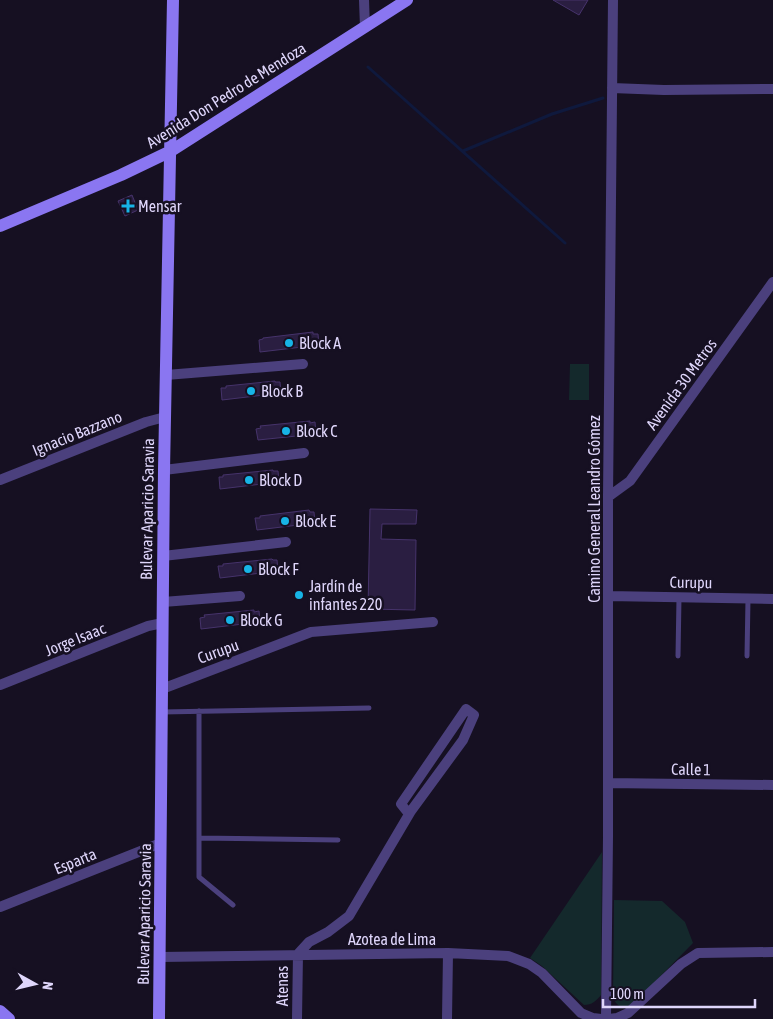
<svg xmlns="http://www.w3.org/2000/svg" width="773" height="1019" viewBox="0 0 773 1019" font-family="'Asap Condensed',sans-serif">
<rect width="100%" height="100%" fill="#161022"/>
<!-- green -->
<path fill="#14292c" d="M570,364H589V400H569Z
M602,852L601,995C596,1001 592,1005 584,1005L542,966L530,958Z
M614,900L662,901L685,922L693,943L632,1005C621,1009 615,1006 613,995Z"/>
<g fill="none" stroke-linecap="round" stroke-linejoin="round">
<!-- stream -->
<path stroke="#0f193d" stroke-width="3" d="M368,67L565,243
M463,151L552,114L603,98"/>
</g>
<!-- building -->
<path fill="#2a1e41" stroke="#46336b" d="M553,0H588L579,15Z
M132,195L138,210L125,216L118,201Z
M313,332V334H318L319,345L260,352L259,340L263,339V338Z
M275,381V382H280L281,393L222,400L221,388H226V386Z
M310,421V423L315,422L316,434L258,440L256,429L261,428L260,426Z
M273,470V471H278L279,482L220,489L219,477H223V475Z
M370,509L417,510L416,524H382L381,539L416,540L415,610L368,609Z
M309,510L310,512H314L315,523L257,530L255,518H260V516Z
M272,559L273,560H277L278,571L220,578L218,566H223V564Z
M254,610V612L259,611L260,622L201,629L200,618L205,617L204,615Z"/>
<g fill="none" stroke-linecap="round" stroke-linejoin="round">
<!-- lane -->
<path stroke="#4b407d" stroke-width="5" d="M678,656L679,598
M747,656L748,599
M199,711V877L233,905
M162,712L369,708
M199,838L338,840"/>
<!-- street -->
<path stroke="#4b407d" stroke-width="10" d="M364,0L365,27
M612,88L664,90L773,89
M166,375L303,364
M164,470L304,453
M0,480L146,422L165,417
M608,497L630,481L773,282
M163,556L286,542
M608,596L773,599
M163,602L240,596
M0,685L148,626L163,623
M162,689L311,632L433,622
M608,783L773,785
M0,907L161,843
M160,957L448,953L508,956L529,964L542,973L581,1013L593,1018L601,1019
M297,1019L298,954L309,942L328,932L349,916L411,811L463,740L474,715L466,709L401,804L409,814
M447,1019L448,953
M606,1019L608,837V497L613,0
M609,1019L617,1018L628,1013L681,964L698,953L773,952"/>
<!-- secondary -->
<path stroke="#8a76f1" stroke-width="12" d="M0,226L121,175L171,151L407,0
M0,1011L9,1019
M159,1019L164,470L173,0"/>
</g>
<!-- markers -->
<g fill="#17b4e6" stroke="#161022" stroke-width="2">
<path d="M125.5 198.5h5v5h5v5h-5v5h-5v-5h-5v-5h5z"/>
<circle cx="289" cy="343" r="5"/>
<circle cx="251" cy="391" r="5"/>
<circle cx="286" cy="431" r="5"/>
<circle cx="249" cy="480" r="5"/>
<circle cx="285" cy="521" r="5"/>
<circle cx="248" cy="569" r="5"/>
<circle cx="299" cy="595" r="5"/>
<circle cx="230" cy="620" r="5"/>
</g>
<g text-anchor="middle" stroke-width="5" stroke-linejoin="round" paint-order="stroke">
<!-- street labels -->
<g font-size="16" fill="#dfd6fb" stroke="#161022">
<text transform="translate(226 95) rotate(-32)" y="6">Avenida Don Pedro de Mendoza</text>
<text transform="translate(681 384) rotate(-54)" y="6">Avenida 30 Metros</text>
<text transform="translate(77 433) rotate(-22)" y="6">Ignacio Bazzano</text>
<text transform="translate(147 509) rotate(-89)" y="6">Bulevar Aparicio Saravia</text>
<text transform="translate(594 509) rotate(-90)" y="6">Camino General Leandro Gómez</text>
<text transform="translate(691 582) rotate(1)" y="6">Curupu</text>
<text transform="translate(75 639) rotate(-22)" y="6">Jorge Isaac</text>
<text transform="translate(218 651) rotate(-20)" y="6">Curupu</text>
<text transform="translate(691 769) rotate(1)" y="6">Calle 1</text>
<text transform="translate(75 861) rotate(-22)" y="6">Esparta</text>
<text transform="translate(144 914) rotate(-89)" y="6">Bulevar Aparicio Saravia</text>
<text x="392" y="945">Azotea de Lima</text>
<text transform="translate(282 986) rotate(-90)" y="6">Atenas</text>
</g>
<!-- poi labels -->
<g font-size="16" fill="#dfd6fb" stroke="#161022" text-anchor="start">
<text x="138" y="212">Mensar</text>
<text x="299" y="349">Block A</text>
<text x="261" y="397">Block B</text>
<text x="296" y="437">Block C</text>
<text x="259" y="486">Block D</text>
<text x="295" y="527">Block E</text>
<text x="258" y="575">Block F</text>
<text x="309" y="592">Jardín de<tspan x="309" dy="18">infantes 220</tspan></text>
<text x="240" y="626">Block G</text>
</g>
</g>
<!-- north arrow -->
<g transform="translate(35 984) rotate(98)" stroke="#161022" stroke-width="4" paint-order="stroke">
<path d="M0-4L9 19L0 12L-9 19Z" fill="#dfd6fb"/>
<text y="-8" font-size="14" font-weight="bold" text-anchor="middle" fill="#dfd6fb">N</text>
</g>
<!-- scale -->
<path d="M603 999v8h152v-8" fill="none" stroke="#dfd6fb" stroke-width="2.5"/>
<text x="610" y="999" font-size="15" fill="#dfd6fb" stroke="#161022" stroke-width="4" paint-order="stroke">100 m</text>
</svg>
